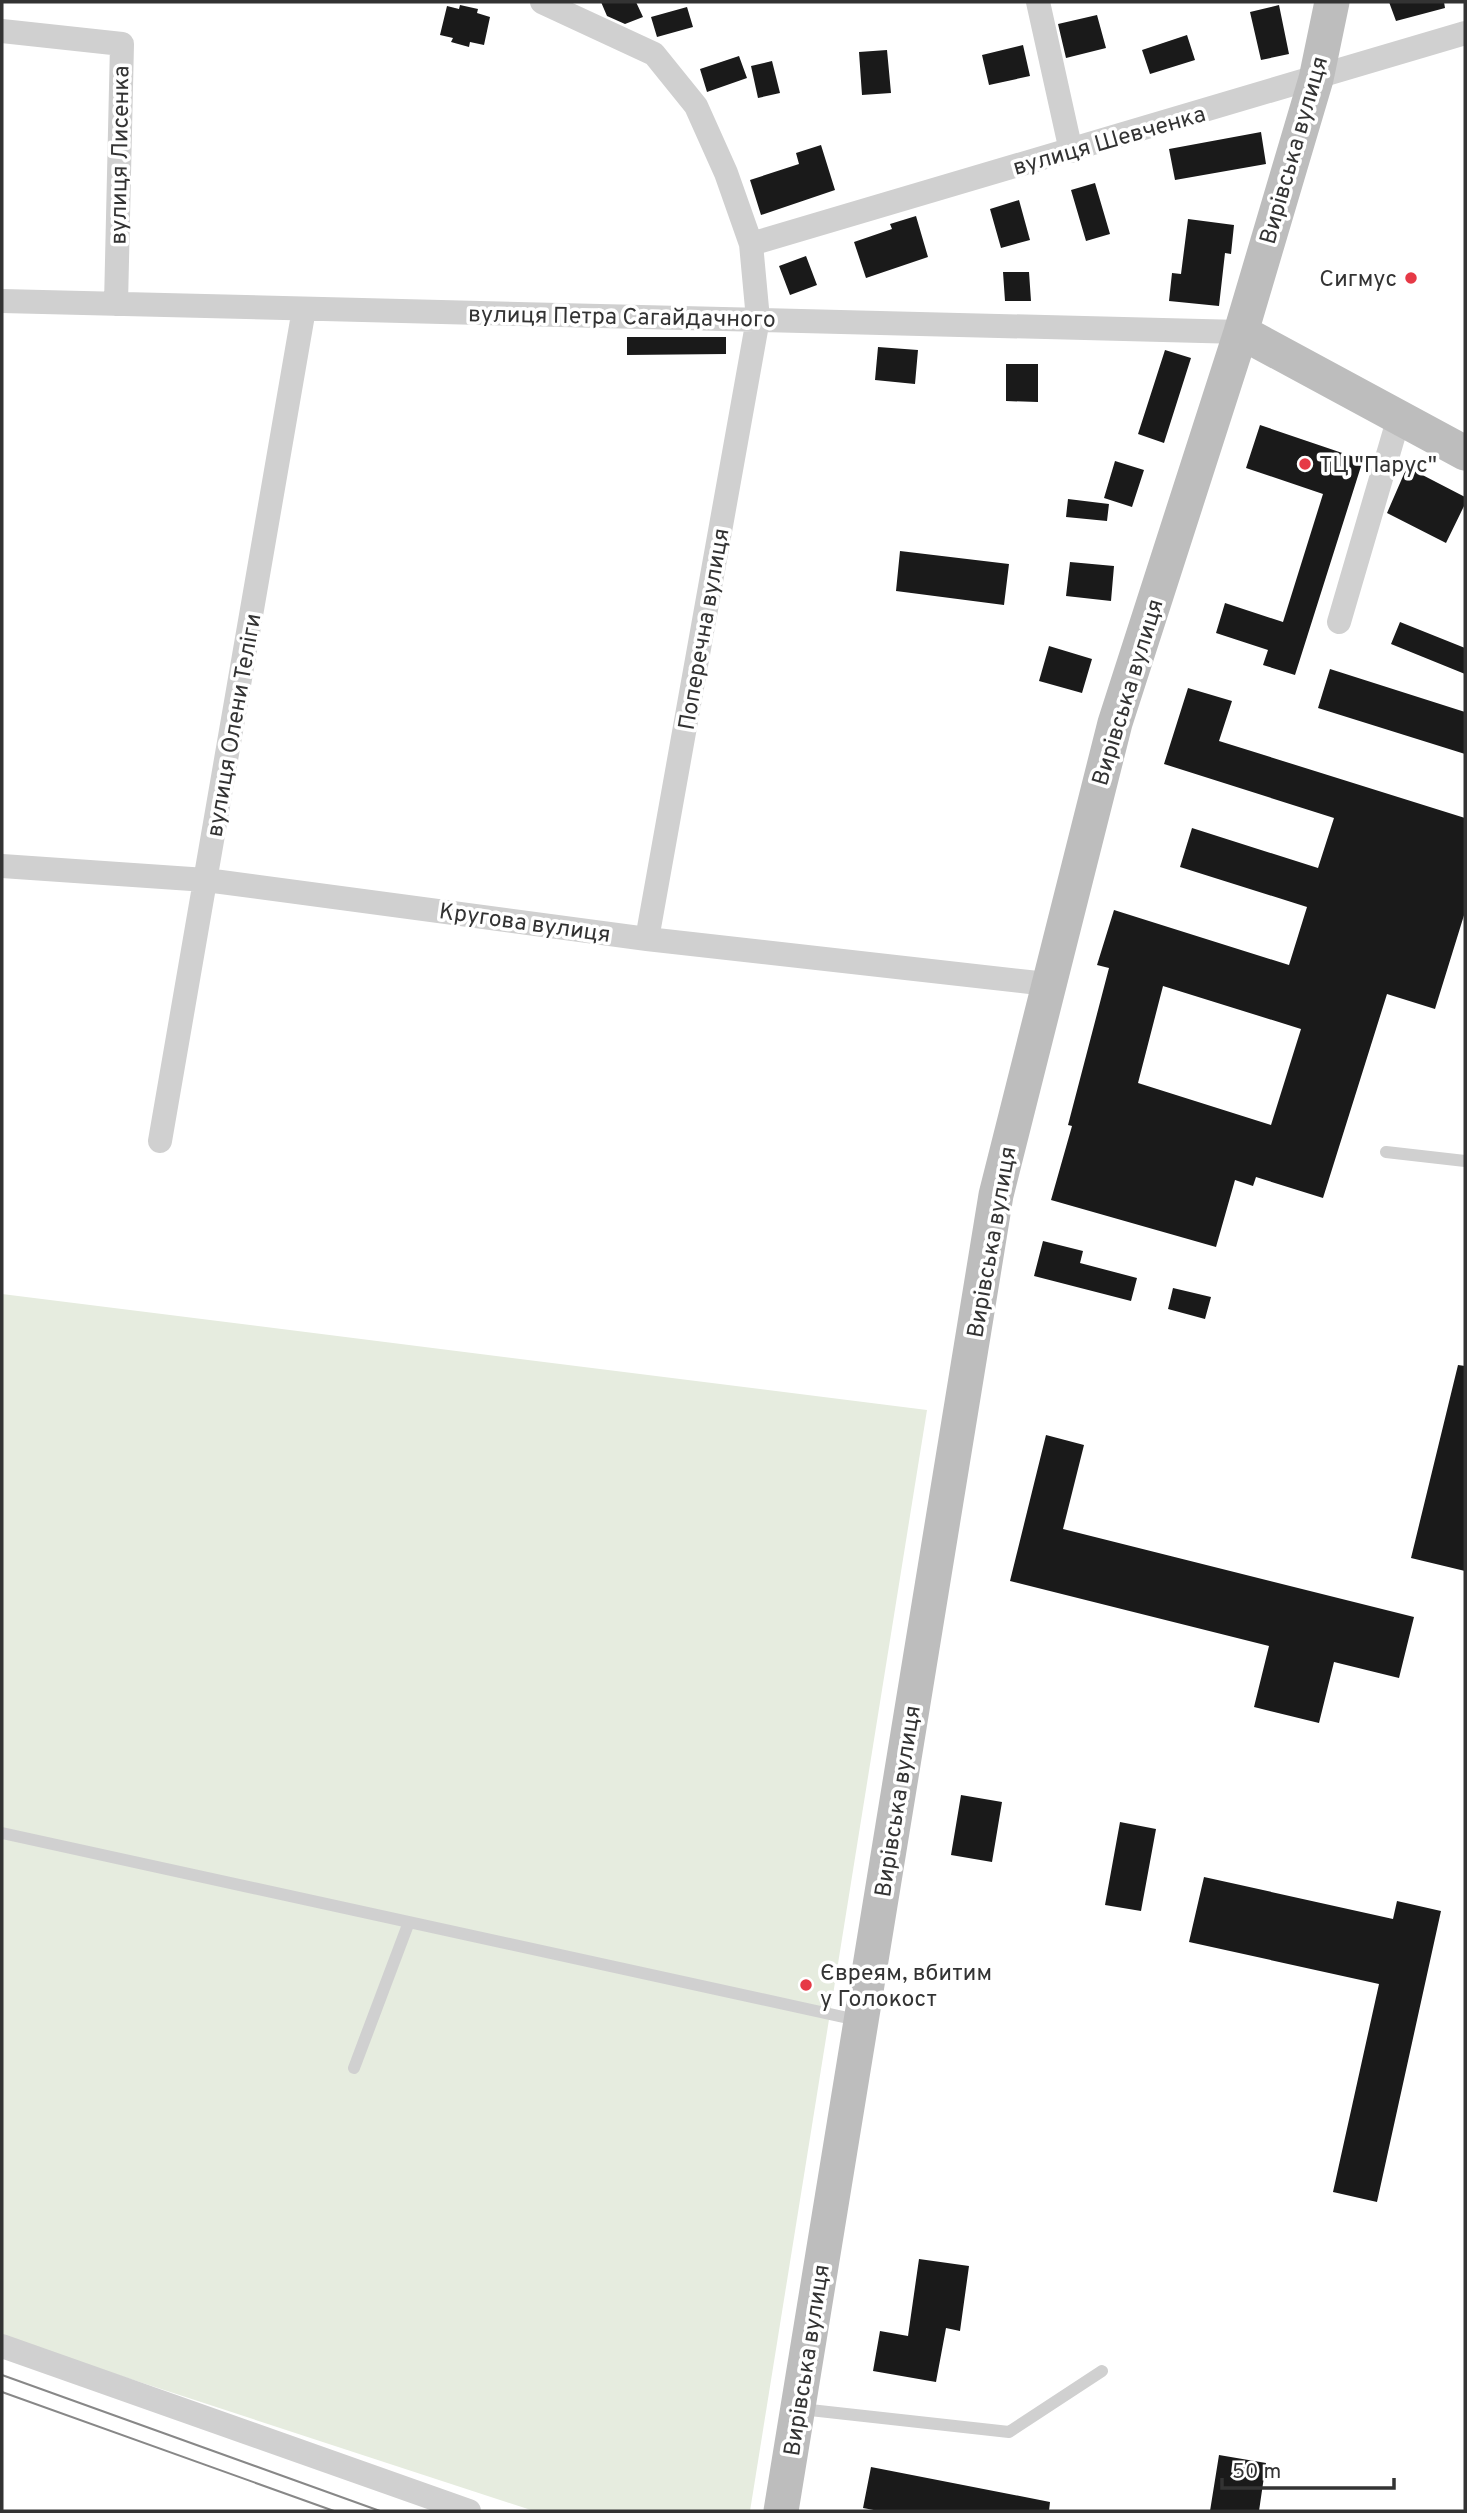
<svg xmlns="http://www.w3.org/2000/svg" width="1467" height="2513" viewBox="0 0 1467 2513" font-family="Overpass,sans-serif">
<rect width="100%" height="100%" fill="#fff"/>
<!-- green -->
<path fill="#e6ecdf" d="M2,1294L927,1410L750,2511H534L2,2337Z"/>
<!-- building -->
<path fill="#1a1a1a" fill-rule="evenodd" d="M601,2H636L643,17L625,24L607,16Z
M1389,2H1444L1445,8L1396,21Z
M460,5L478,9L477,13L490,17L484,45L470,42L469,47L451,42L453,38L440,35L447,6L459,9Z
M1279,5L1289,54L1261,60L1250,12Z
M687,7L693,27L657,37L651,17Z
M1097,15L1106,48L1066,58L1058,24Z
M1187,35L1195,60L1150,74L1142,50Z
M1023,45L1030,76L989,85L982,55Z
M887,50L891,93L862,95L859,52Z
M739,56L747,78L707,92L700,69Z
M772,61L780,93L758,98L751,66Z
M1261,132L1266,164L1175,180L1169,149Z
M821,145L835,190L761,215L750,180L799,164L796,153Z
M1095,183L1110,234L1086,241L1071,190Z
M1019,200L1030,240L1001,248L990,209Z
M916,216L928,257L866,278L854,242L892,229L890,224Z
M1188,219L1234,225L1231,254L1225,253L1219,306L1169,301L1172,273L1181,274Z
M806,256L817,285L790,295L779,266Z
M1003,272H1029L1031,301H1005Z
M627,337H726V354L627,355Z
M878,347L918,350L915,384L875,380Z
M1165,350L1191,358L1164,443L1138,434Z
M1006,364H1038V402L1006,401Z
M1260,425L1363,460L1295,675L1263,665L1268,650L1216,633L1225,603L1283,622L1323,494L1246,468Z
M1115,461L1144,470L1132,507L1104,498Z
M1407,467L1465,497V504L1446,543L1387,513Z
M1068,499L1109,504L1107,521L1066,517Z
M900,551L1009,564L1004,605L896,591Z
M1070,562L1114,566L1111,601L1066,596Z
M1400,622L1465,648V674L1391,644Z
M1049,646L1092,659L1082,693L1039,681Z
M1330,669L1465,712V754L1318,708Z
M1188,688L1232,701L1219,741L1465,818V912L1435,1009L1387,994L1323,1198L1256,1177L1253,1186L1235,1180L1216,1247L1051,1200L1072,1126L1068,1125L1109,968L1097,965L1114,910L1289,965L1307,907L1180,867L1192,828L1318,868L1334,818L1164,764ZM1163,986L1301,1029L1271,1125L1138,1083Z
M1043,1241L1083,1251L1080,1263L1137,1278L1131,1301L1034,1276Z
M1173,1288L1211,1297L1205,1319L1168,1309Z
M1458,1365L1465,1366V1571L1411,1558Z
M1046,1435L1084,1445L1063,1529L1414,1617L1399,1678L1334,1662L1319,1723L1254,1707L1269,1646L1010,1581Z
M961,1795L1002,1802L992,1862L951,1855Z
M1120,1822L1156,1829L1141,1911L1105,1905Z
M1204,1877L1393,1919L1397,1901L1441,1911L1377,2202L1333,2192L1379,1984L1189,1942Z
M919,2259L969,2266L960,2331L946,2328L936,2382L873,2371L880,2331L908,2336Z
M1219,2455L1266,2463L1259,2511H1210Z
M871,2467L1050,2502L1049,2511H879L863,2508Z"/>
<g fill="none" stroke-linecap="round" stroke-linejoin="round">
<!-- lane -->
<path stroke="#d0d0d0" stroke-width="12" d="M1386,1152L1465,1161
M2,1833L857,2020
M354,2068L409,1922
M801,2409L1009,2432L1102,2371"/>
<!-- street -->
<path stroke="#d0d0d0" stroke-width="24" d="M542,2L654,54L696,106L726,173L751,244L758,319L647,939
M1038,2L1071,151
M2,31L122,44L116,304
M751,244L1465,33
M2,301L1241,332
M1339,622L1399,417
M2,866L206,880L647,939L1047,984
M160,1141L304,309
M2,2346L469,2511"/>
<!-- secondary -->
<path stroke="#bdbdbd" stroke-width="35" d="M1241,332L1465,453
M781,2511L996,1195L1115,723L1241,332L1316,79L1332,2"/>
<!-- tram -->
<path stroke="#888" stroke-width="2" d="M2,2375L380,2511
M2,2392L334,2511"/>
</g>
<!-- markers -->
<g fill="#e63946" stroke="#fff" stroke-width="2.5">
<circle cx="1411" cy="278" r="7"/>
<circle cx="1305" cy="464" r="7"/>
<circle cx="806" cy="1985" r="7"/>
</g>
<g text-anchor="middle" stroke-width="7" stroke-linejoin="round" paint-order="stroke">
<!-- street labels -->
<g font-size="23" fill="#333" stroke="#fff">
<text transform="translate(1109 140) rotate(-16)" y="8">вулиця Шевченка</text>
<text transform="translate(1293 150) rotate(-74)" y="8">Вирівська вулиця</text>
<text transform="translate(119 155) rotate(-89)" y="8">вулиця Лисенка</text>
<text transform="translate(622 316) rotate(1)" y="8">вулиця Петра Сагайдачного</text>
<text transform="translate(703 629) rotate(-80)" y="8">Поперечна вулиця</text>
<text transform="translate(1127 692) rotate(-73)" y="8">Вирівська вулиця</text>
<text transform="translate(233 725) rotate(-80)" y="8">вулиця Олени Теліги</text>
<text transform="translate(525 922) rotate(8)" y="8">Кругова вулиця</text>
<text transform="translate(991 1242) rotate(-80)" y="8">Вирівська вулиця</text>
<text transform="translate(897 1801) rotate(-81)" y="8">Вирівська вулиця</text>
<text transform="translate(806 2360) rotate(-81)" y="8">Вирівська вулиця</text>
</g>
<!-- poi labels -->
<g font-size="23" fill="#333" stroke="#fff" text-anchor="start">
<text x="1397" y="286" text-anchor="end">Сигмус</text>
<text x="1319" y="472">ТЦ "Парус"</text>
<text x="820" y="1980">Євреям, вбитим<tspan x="820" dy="26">у Голокост</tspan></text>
</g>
</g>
<!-- border -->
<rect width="1467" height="2513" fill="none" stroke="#333333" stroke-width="7"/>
<!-- scale -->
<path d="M1222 2478v10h172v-10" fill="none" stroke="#333333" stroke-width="3.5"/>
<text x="1232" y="2478" font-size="21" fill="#333333" stroke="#ffffff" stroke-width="5" paint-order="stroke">50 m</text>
</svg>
